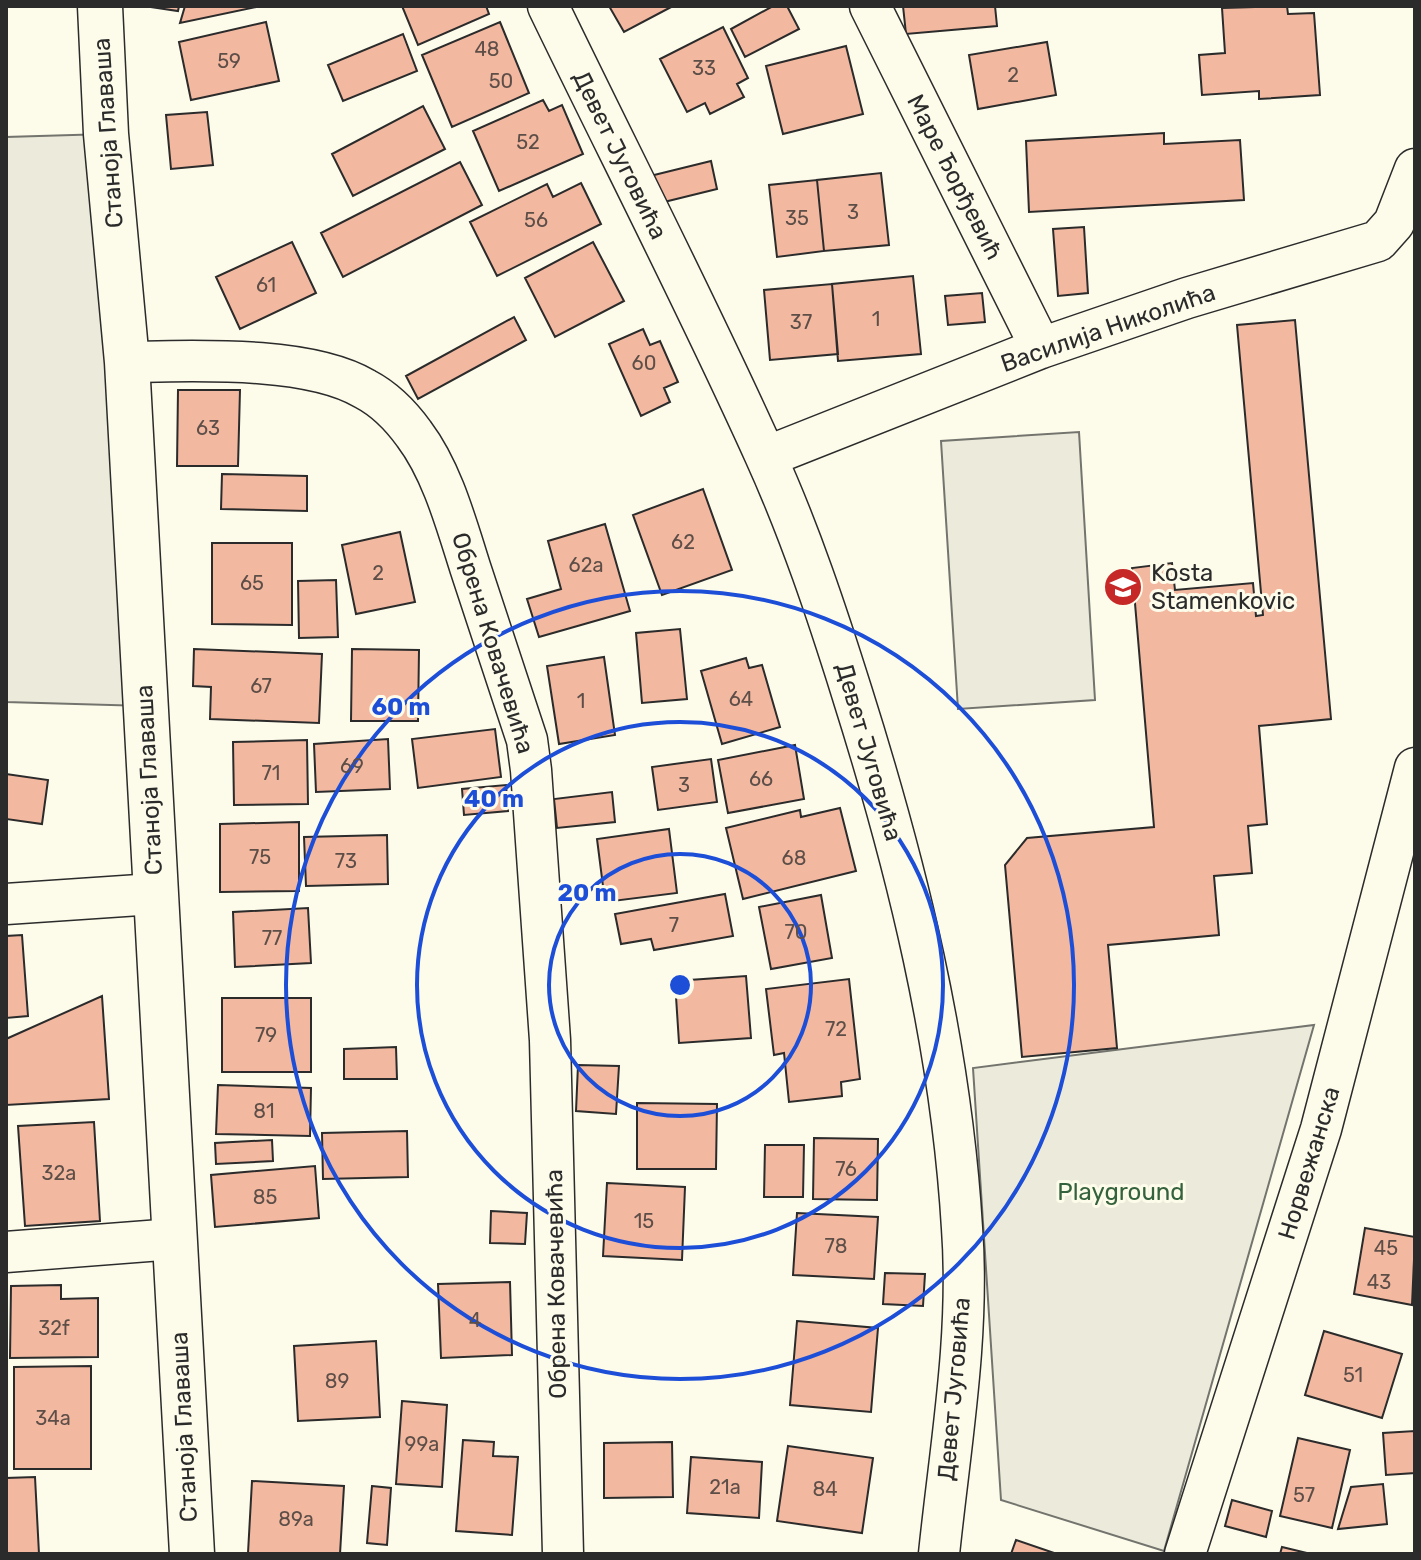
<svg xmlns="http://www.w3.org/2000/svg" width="1421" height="1560" viewBox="0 0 1421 1560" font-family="Rubik,sans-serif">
<rect width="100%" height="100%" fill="#fdfbea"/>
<!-- green -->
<path fill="#ecebdb" stroke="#74746e" stroke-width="2" d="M106,134L145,706L6,702V137Z
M1079,432L1095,700L958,709L941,441Z
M1314,1025L1164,1551L1001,1500L973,1068Z"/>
<!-- building -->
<path fill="#f2b8a0" stroke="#2b2b2b" stroke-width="2" d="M144,6H179L178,11Z
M185,6H261L180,23Z
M402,6H486L489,14L418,45Z
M609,6H673L624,32Z
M773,6H787L799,29L745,57L731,29Z
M903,6H995L997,26L906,34Z
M1287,6L1288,14L1314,13L1320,95L1259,99V91L1202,95L1199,55L1225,53L1222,8Z
M266,22L279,81L191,100L179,42Z
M500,22L529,93L452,127L422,55Z
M723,27L748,78L737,84L744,97L710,114L705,103L687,112L660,59Z
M403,34L417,71L343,101L328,65Z
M1047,42L1056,95L978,109L969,55Z
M846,46L863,114L783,134L766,66Z
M543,100L549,111L562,105L583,154L499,191L473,131Z
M423,106L445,149L353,196L332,154Z
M207,112L213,165L171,169L166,115Z
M1164,133V144L1240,140L1244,200L1029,212L1026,141Z
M711,161L717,189L656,204L650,176Z
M460,162L482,205L343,277L321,233Z
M881,173L889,245L824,251L817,180Z
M817,180L824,251L777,257L769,185Z
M581,183L601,224L497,276L470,222L547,184L553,197Z
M1084,227L1088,293L1058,296L1053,229Z
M292,242L316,293L240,329L216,277Z
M593,242L624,301L555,337L525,278Z
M913,276L921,354L838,361L832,284Z
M832,284L838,354L770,360L764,290Z
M982,293L985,322L948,325L945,296Z
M514,317L526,340L418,399L406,376Z
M1295,320L1331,719L1259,726L1267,824L1248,826L1252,873L1214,876L1219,935L1108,945L1117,1048L1022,1057L1005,865L1027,838L1154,827L1132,568L1172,563L1175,590L1253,583L1256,616L1263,615L1237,325Z
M643,329L650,345L660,341L678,382L664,388L670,402L641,416L609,344Z
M178,390H240L238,466H177Z
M222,474L307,476V511L221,509Z
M703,489L732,570L662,595L633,515Z
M605,524L630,611L539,637L527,599L561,589L548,541Z
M400,532L415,602L356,614L342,545Z
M212,543H292V625L212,624Z
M336,580L338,637L299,638L298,581Z
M680,629L687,699L642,703L636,633Z
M194,649L322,654L319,723L210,719L211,687L193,686Z
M352,649L419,650L418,721H351Z
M604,657L615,735L559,744L547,666Z
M746,658L749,668L762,665L780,727L722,744L701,671Z
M495,729L501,777L418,788L412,739Z
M388,739L390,789L316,792L314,744Z
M307,740L308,804L234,805L233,742Z
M795,745L804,799L728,813L718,760Z
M711,759L717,802L658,810L652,767Z
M6,774L48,780L42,824L6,819Z
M506,785L508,811L464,815L462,789Z
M612,792L615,822L557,828L554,799Z
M840,808L856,871L743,899L726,828L800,810L801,817Z
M299,822V891L220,892V824Z
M669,829L677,893L605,902L597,839Z
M387,835L388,884L306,886L304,837Z
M725,894L733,936L654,950L651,939L621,944L615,914Z
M821,895L832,958L771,969L759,907Z
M308,908L311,963L235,967L233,912Z
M22,935L28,1016L6,1018V936Z
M746,976L751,1038L679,1043L675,981Z
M849,979L860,1079L841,1082L842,1096L789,1102L784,1053L774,1055L766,989Z
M102,996L109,1099L6,1105V1039Z
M222,998H311V1072H222Z
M396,1047L397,1079H344V1049Z
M578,1065L619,1066L616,1114L576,1111Z
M218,1085L311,1088L310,1136L216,1134Z
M637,1103L717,1104L716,1169H637Z
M94,1122L100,1221L25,1226L18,1126Z
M407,1131L408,1177L323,1179L322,1133Z
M814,1138L878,1139L877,1200L813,1199Z
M272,1140L273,1161L216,1164L215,1143Z
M765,1145H804L803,1197H764Z
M315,1166L319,1218L215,1227L211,1175Z
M607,1183L685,1187L682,1260L603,1256Z
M491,1211L527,1213L525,1244L490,1243Z
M797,1213L878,1217L874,1279L793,1275Z
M1365,1228L1415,1237L1412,1305L1354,1294Z
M885,1273L925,1274L923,1306L883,1304Z
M510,1282L512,1355L441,1358L438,1284Z
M61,1285V1299L98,1298V1357L10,1358L11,1286Z
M797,1321L878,1328L871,1412L790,1405Z
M1324,1331L1402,1354L1382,1418L1305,1395Z
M376,1341L380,1417L298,1421L294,1346Z
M91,1366V1469H14V1367Z
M402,1401L447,1405L442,1487L396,1484Z
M1415,1431V1473L1386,1475L1383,1433Z
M1298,1438L1350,1450L1332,1528L1280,1516Z
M463,1440L494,1442L493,1456L518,1457L512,1535L456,1531Z
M672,1442L673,1497L604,1498V1443Z
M788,1446L873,1458L862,1533L777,1521Z
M691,1457L762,1462L759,1518L687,1513Z
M35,1477L39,1554H6V1478Z
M252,1481L344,1486L340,1554L248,1553Z
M1383,1484L1387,1524L1338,1529L1351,1487Z
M372,1486L391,1488L387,1545L367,1543Z
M1232,1500L1272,1511L1266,1537L1225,1526Z
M1016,1540L1057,1554H1011Z
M1282,1547L1311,1554H1280Z"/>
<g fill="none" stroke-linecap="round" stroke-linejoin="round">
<defs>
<path id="minor" d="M548,6C620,155 697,304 765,455C800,532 827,613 852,693C907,867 951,1045 962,1228C970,1336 950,1447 939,1554
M870,6L1041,348
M127,362C192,361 308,355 365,389C384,399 401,416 414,434C442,471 456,523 470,567C489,625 508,682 527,740L531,770L550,1040L563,1554
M766,457L1041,348L1187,298L1378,241L1394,223L1415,169
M6,904L154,894
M6,1252L174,1239
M1185,1554L1321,1129L1415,768"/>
<path id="primary" d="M100,6L106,134L127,362L192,1554"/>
</defs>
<!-- minor casing -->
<use href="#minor" stroke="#2b2b2b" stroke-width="43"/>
<!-- primary casing -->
<use href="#primary" stroke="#2b2b2b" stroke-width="47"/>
<!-- minor -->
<use href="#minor" stroke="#fdfbea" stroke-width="40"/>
<!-- primary -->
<use href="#primary" stroke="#fdfbea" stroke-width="44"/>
</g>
<!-- distance rings -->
<g fill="none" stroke="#1d4ed8" stroke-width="4">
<circle cx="680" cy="985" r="131"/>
<circle cx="680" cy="985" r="263"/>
<circle cx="680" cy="985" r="394"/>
</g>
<!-- icons -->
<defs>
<symbol id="school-disc" viewBox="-11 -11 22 22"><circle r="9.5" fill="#c62828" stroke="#fdfbea"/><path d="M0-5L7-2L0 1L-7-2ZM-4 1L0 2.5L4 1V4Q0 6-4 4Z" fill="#fff"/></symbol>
</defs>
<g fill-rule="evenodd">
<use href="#school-disc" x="1101" y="565" width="44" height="44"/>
</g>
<g text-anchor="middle" stroke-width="6" stroke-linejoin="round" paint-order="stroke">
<!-- number labels -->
<g font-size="20" fill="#5d4e48">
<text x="487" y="56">48</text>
<text x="229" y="68">59</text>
<text x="704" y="75">33</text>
<text x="1013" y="82">2</text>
<text x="501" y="88">50</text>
<text x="528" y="149">52</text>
<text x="853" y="219">3</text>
<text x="797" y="225">35</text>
<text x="536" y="227">56</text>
<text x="266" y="292">61</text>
<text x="876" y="326">1</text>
<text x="801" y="329">37</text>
<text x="644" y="370">60</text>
<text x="208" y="435">63</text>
<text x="683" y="549">62</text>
<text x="586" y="572">62a</text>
<text x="378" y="580">2</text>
<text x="252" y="590">65</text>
<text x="261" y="693">67</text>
<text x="741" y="706">64</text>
<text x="581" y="708">1</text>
<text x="352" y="773">69</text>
<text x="271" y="780">71</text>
<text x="761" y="786">66</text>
<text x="684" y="792">3</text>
<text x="260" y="864">75</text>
<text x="794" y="865">68</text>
<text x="346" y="868">73</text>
<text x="674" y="932">7</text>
<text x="796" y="939">70</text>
<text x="272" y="945">77</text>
<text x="836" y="1036">72</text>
<text x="266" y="1042">79</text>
<text x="264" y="1118">81</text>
<text x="846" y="1176">76</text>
<text x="59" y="1180">32a</text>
<text x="265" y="1204">85</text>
<text x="644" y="1228">15</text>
<text x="836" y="1253">78</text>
<text x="1386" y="1255">45</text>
<text x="1379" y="1289">43</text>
<text x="475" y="1327">4</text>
<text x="54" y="1335">32f</text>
<text x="1353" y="1382">51</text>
<text x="337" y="1388">89</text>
<text x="53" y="1425">34a</text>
<text x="422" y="1451">99a</text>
<text x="725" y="1494">21a</text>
<text x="825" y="1496">84</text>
<text x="1304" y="1502">57</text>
<text x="296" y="1526">89a</text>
</g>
<!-- street labels -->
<g font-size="24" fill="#2b2b2b" stroke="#fdfbea">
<text transform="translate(108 133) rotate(-94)" y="8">Станоја Главаша</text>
<text transform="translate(620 155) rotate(64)" y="8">Девет Југовића</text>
<text transform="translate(955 177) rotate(63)" y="8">Маре Ђорђевић</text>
<text transform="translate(1108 328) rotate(-19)" y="8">Василија Николића</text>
<text transform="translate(493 643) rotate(73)" y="8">Обрена Ковачевића</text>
<text transform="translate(869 752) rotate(74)" y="8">Девет Југовића</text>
<text transform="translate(149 780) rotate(-93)" y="8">Станоја Главаша</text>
<text transform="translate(1309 1163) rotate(-73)" y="8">Норвежанска</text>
<text transform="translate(556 1284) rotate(-91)" y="8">Обрена Ковачевића</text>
<text transform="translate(954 1389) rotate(-85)" y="8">Девет Југовића</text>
<text transform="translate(184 1427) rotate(-93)" y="8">Станоја Главаша</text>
</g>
<!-- poi labels -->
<g font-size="24" fill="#2b2b2b" stroke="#fdfbea" text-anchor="start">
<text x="1151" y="581">Kosta<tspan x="1151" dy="28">Stamenkovic</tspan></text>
</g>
<!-- park labels -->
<g font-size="24" fill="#34623c" stroke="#fdfbea">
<text x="1121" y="1200">Playground</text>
</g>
</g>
<circle cx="680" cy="985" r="12" fill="#1d4ed8" stroke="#fdfbea" stroke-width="4"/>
<g font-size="24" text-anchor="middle" font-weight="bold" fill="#1d4ed8" stroke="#fdfbea" stroke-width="6" stroke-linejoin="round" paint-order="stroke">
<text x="401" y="715">60 m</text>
<text x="494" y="807">40 m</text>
<text x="587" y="901">20 m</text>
</g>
<!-- border -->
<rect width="1421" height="1560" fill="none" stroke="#2b2b2b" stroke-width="16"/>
</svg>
